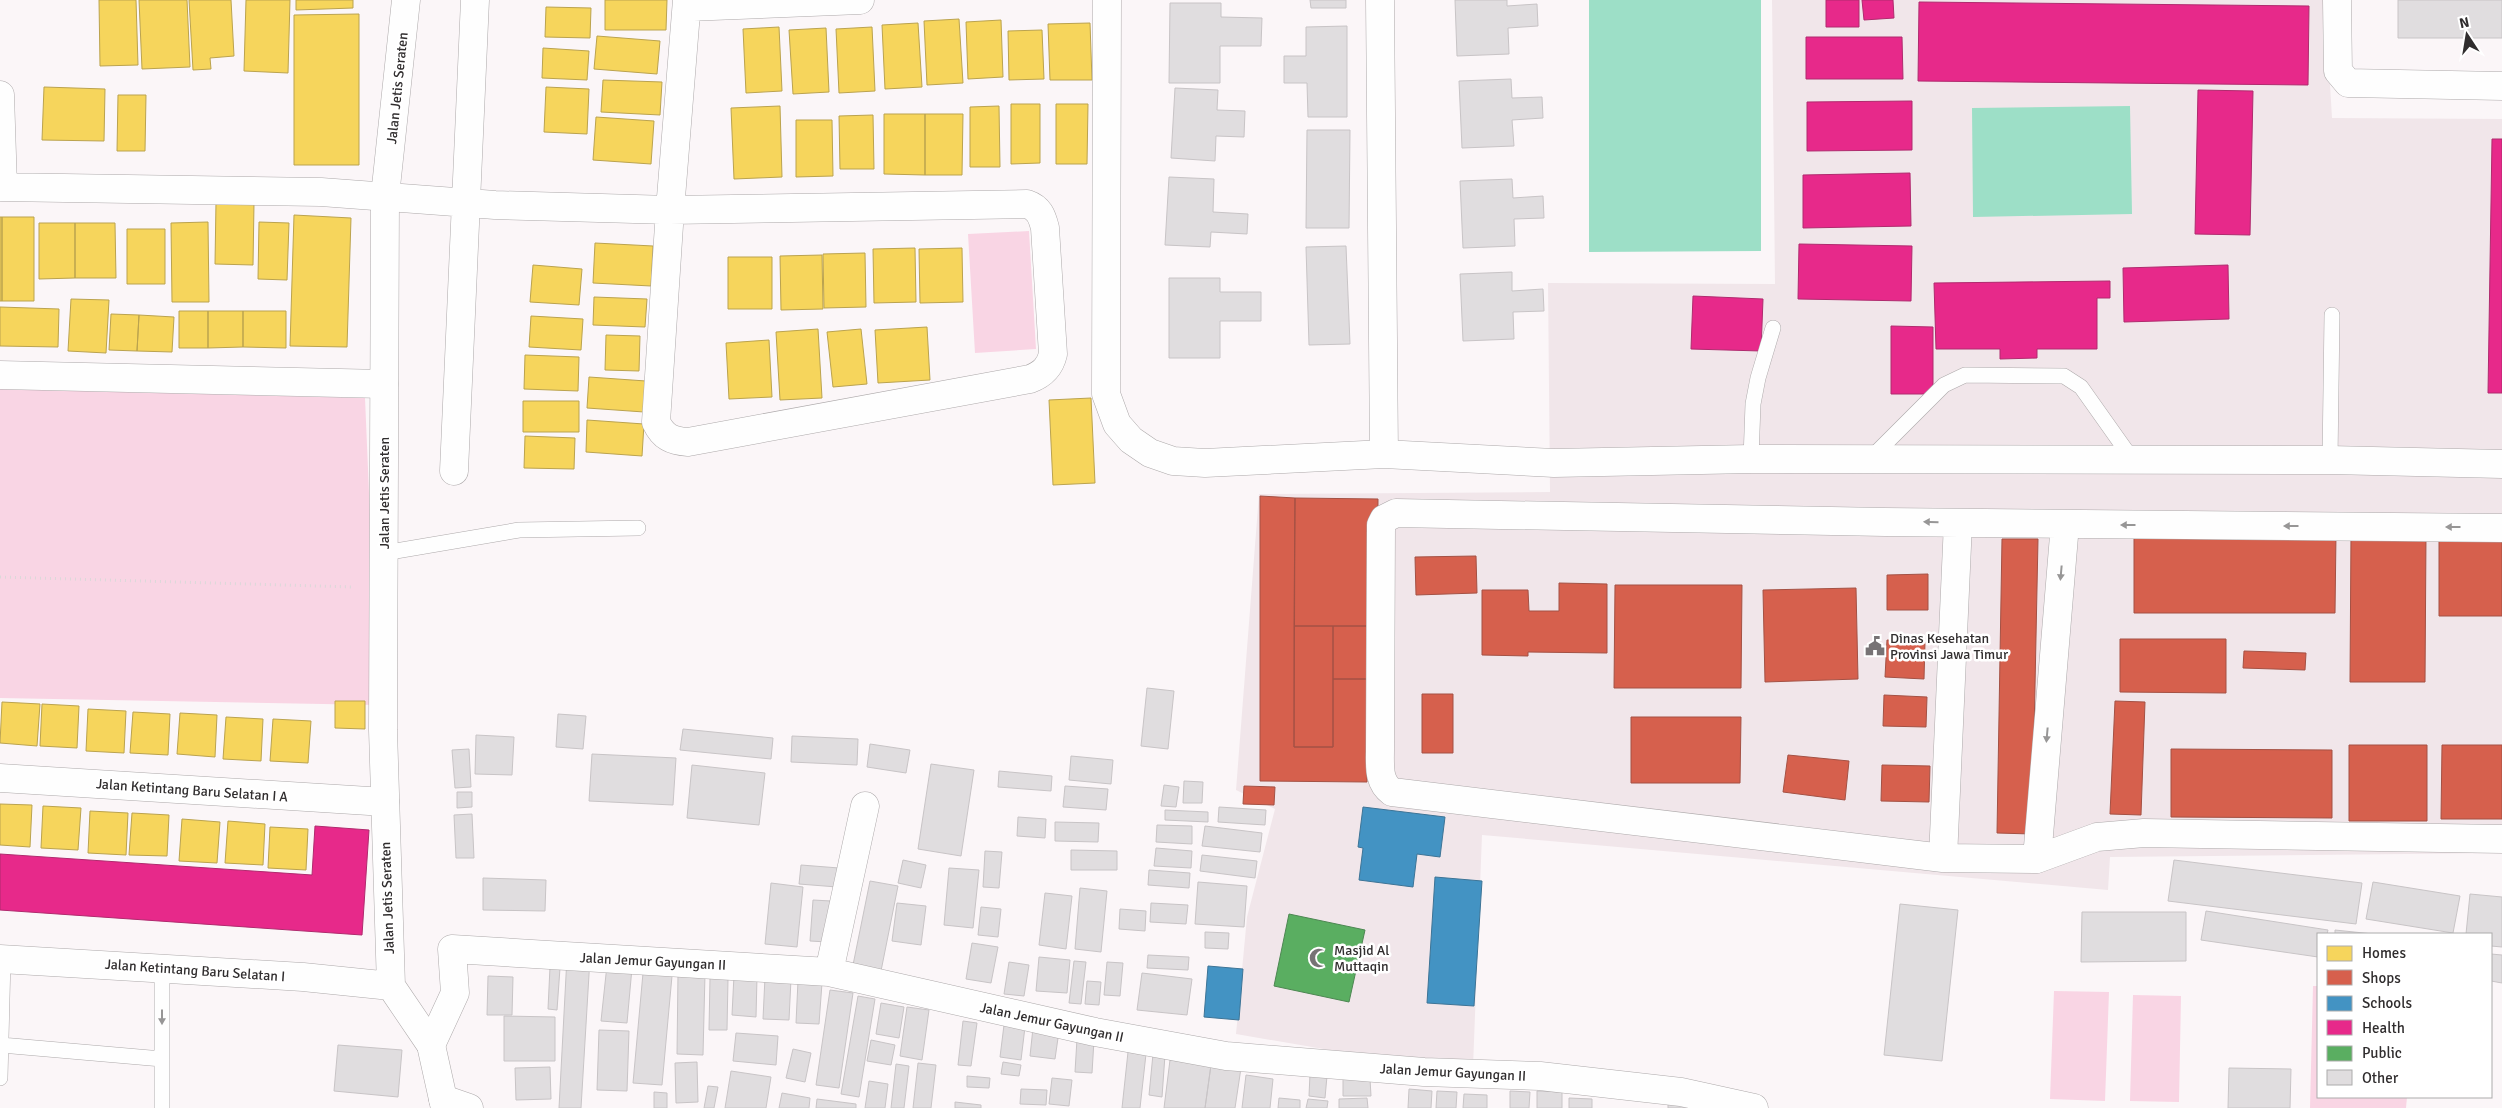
<svg xmlns="http://www.w3.org/2000/svg" width="2502" height="1108" viewBox="0 0 2502 1108" font-family="Signika,sans-serif">
<rect width="100%" height="100%" fill="#fbf6f8"/>
<!-- built -->
<path fill="#f1e6ea" d="M1772,0H2325L2332,118L2502,119V853L2110,857L2108,890L1482,835L1473,1067L1341,1052L1236,1034L1247,917L1275,809L1236,790L1259,494L1550,492L1548,283L1775,284Z"/>
<!-- green -->
<path fill="#f9d5e4" d="M1029,231L1036,349L975,353L968,234Z
M0,389L365,398L378,705L0,698Z
M2313,986H2318V1097H2407L2406,1108H2310Z
M2054,991L2109,992L2105,1101L2050,1099Z
M2133,995L2181,996L2179,1102L2130,1101Z"/>
<!-- water -->
<path fill="#9ddfc7" d="M1589,0H1761V251L1589,252Z
M2130,106L2132,214L1973,217L1972,108Z"/>
<!-- homes -->
<path fill="#f6d55c" stroke="#bba34e" d="M99,0H136L138,65L100,66Z
M139,0H187L190,67L142,69Z
M189,0H231L234,56L210,58L211,69L193,70Z
M246,0H290L288,73L244,71Z
M296,0H353V8L296,10Z
M605,0H667L666,30H605Z
M546,7L591,8L590,38L545,37Z
M359,14V165H294V15Z
M959,19L963,83L927,85L924,21Z
M1001,20L1003,77L968,79L966,22Z
M918,23L922,87L885,89L882,25Z
M1090,23L1092,80H1050L1048,24Z
M779,27L782,91L746,93L743,29Z
M872,27L875,91L839,93L836,29Z
M826,28L829,92L793,94L789,30Z
M1042,30L1044,79L1009,80L1008,31Z
M597,36L660,41L657,74L594,69Z
M543,48L589,51L587,80L542,78Z
M603,80L662,82L660,115L601,112Z
M44,87L105,89L104,141L42,140Z
M546,87L589,89L587,134L544,132Z
M118,95H146L145,151H117Z
M1011,104H1040V163L1011,164Z
M1056,104H1088L1087,164H1056Z
M780,106L782,177L734,179L731,108Z
M999,106L1000,167H970V107Z
M884,114H925V175L884,174Z
M925,114H963L962,175H925Z
M873,115L874,169H840L839,116Z
M596,117L654,121L651,164L593,160Z
M796,120H832L833,176L796,177Z
M216,202L254,203L253,265L215,264Z
M294,215L351,218L347,347L290,346Z
M0,217H2V301H0Z
M2,217H34V301H2Z
M208,222L209,302H172L171,223Z
M259,222L289,223L287,280L258,279Z
M39,223H75V278L39,279Z
M75,223H115L116,278H75Z
M127,229H165V284H127Z
M595,243L653,246L651,286L593,283Z
M915,248L916,302L874,303L873,249Z
M962,248L963,302L920,303L919,249Z
M865,253L866,307L824,308L823,254Z
M822,255L823,309L781,310L780,256Z
M728,257H772V309H728Z
M533,265L582,269L579,305L530,302Z
M594,297L647,299L645,327L593,325Z
M71,299L109,300L106,353L68,351Z
M0,307L59,309L58,347L0,346Z
M179,311H208V348H179Z
M208,311H243V347L208,348Z
M243,311H286V348L243,347Z
M111,314L139,315L137,351L109,350Z
M139,315L174,317L172,352L137,351Z
M531,316L583,319L581,350L529,347Z
M927,327L930,380L878,383L875,330Z
M818,329L822,398L780,400L776,332Z
M861,329L867,384L833,387L827,332Z
M606,335L640,336L639,371L605,370Z
M769,340L772,397L729,399L726,343Z
M525,355L579,357L578,391L524,389Z
M589,377L646,381L644,412L587,408Z
M1091,398L1095,483L1053,485L1049,400Z
M523,401H579V432H523Z
M587,420L644,424L642,456L586,452Z
M525,436L575,438L574,469L524,468Z
M335,701H365V729L335,728Z
M2,702L40,704L37,746L0,743Z
M42,704L79,706L77,748L40,746Z
M88,709L126,711L124,753L86,751Z
M133,712L170,714L168,755L130,753Z
M180,713L217,715L215,757L177,754Z
M226,717L263,719L261,761L223,759Z
M273,719L311,721L308,763L270,761Z
M0,804L32,805L30,847L0,845Z
M43,806L81,808L78,850L41,848Z
M90,811L128,813L126,855L88,853Z
M132,813L169,815L167,856L129,855Z
M182,819L220,822L217,863L179,861Z
M228,821L265,824L263,865L225,863Z
M270,827L308,829L306,870L268,868Z"/>
<!-- shops -->
<path fill="#d6604d" stroke="#a45144" d="M1260,496L1295,498L1294,747H1333V679H1367V782L1260,781Z
M1295,498L1378,499L1377,626H1294Z
M2134,533H2336L2335,613H2134Z
M2351,534H2426L2425,682H2350Z
M2439,536H2502V616H2439Z
M2002,539H2038L2032,834L1997,833Z
M1476,556L1477,593L1416,595L1415,557Z
M1928,574V610H1887V575Z
M1559,583L1607,584V653L1528,652V656L1482,655V590H1528L1529,611H1559Z
M1615,585H1742L1741,688H1614Z
M1856,588L1858,679L1765,682L1763,590Z
M1294,626H1333V747H1294Z
M1333,626H1377V679H1333Z
M2120,639H2226V693L2120,692Z
M1887,640L1925,642L1924,679L1885,677Z
M2244,651L2306,653L2305,670L2243,668Z
M1422,694H1453V753H1422Z
M1884,695L1927,697L1926,727L1883,726Z
M2115,701L2145,702L2141,815L2110,814Z
M1631,717H1741L1740,783H1631Z
M2349,745H2427V821H2349Z
M2442,745H2502V819H2441Z
M2171,749L2332,750V818L2171,817Z
M1788,755L1849,761L1845,800L1783,792Z
M1882,765L1930,766L1929,802L1881,801Z
M1244,786L1275,787L1274,805L1243,804Z"/>
<!-- schools -->
<path fill="#4393c3" stroke="#3d7496" d="M1363,807L1445,817L1440,857L1417,854L1413,887L1359,880L1363,848L1358,847Z
M1435,877L1482,881L1474,1006L1427,1003Z
M1208,966L1243,969L1239,1020L1204,1017Z"/>
<!-- health -->
<path fill="#e7298a" stroke="#b02a6e" d="M1826,0H1859V27H1826Z
M1862,0H1893L1894,18L1864,20Z
M1919,2L2309,6L2308,85L1918,81Z
M1806,37H1902L1903,79H1806Z
M2198,90L2253,91L2250,235L2195,234Z
M1912,101V150L1807,151V102Z
M2492,139H2502V393H2488Z
M1910,173L1911,226L1803,228V175Z
M1799,244L1912,246L1911,301L1798,299Z
M2228,265L2229,319L2124,322L2123,268Z
M2110,281V298H2097V349H2037V358L2000,359V349H1936L1934,283Z
M1693,296L1763,299L1761,351L1691,349Z
M1891,326L1933,327V394H1891Z
M315,826L369,830L362,935L0,910V854L312,875Z"/>
<!-- public -->
<path fill="#5aae61" stroke="#4d8752" d="M1289,914L1365,930L1349,1002L1274,986Z"/>
<!-- building -->
<path fill="#e0dddf" stroke="#c8c4c6" d="M1310,0H1346V8H1311Z
M1455,0H1507V6L1537,4L1538,26L1508,28L1509,54L1457,56Z
M2398,0H2502V38H2398Z
M1170,3H1221V17L1262,18L1261,46H1220V83H1169Z
M1347,26V117H1308L1307,83H1284V56H1306V27Z
M1511,79L1512,98L1542,97L1543,118L1512,120L1514,146L1462,148L1459,81Z
M1175,88L1218,90L1217,110L1245,111L1244,137L1216,136L1215,161L1171,158Z
M1307,130H1350L1349,228H1306Z
M1169,177L1214,179L1213,212L1248,214L1247,234L1211,232L1210,247L1165,245Z
M1512,179L1513,198L1543,196L1544,218L1514,219L1515,246L1463,248L1460,181Z
M1346,246L1350,344L1309,345L1306,247Z
M1512,272V291L1543,289L1544,311L1513,312L1514,339L1463,341L1460,274Z
M1169,278H1220V292H1261V321H1220V358H1169Z
M1147,688L1174,691L1168,749L1141,746Z
M558,714L586,716L583,749L556,747Z
M683,729L773,738L771,759L680,750Z
M476,735L514,737L512,775L475,774Z
M792,736L858,739L857,765L791,762Z
M870,744L910,750L906,773L867,767Z
M469,749L471,787L455,788L452,750Z
M592,754L676,758L673,805L589,801Z
M1071,756L1113,760L1111,784L1069,780Z
M931,764L974,770L961,856L918,849Z
M692,765L765,773L759,825L687,818Z
M999,771L1052,776L1051,791L998,787Z
M1184,781L1203,782L1202,803H1183Z
M1164,785L1179,787L1176,807L1161,806Z
M1065,786L1108,789L1106,810L1063,807Z
M457,792H472V807L457,808Z
M1219,807L1266,810L1265,825L1218,822Z
M1165,810L1208,812V822L1165,820Z
M472,814L474,858H456L454,815Z
M1018,817L1046,819L1045,838L1017,836Z
M1055,822L1099,823L1098,842L1055,841Z
M1157,825L1192,826V844L1156,842Z
M1205,826L1262,833L1260,852L1202,846Z
M1156,848L1192,851L1191,868L1154,866Z
M1071,850L1117,851V870H1071Z
M985,851L1002,852L999,888L983,887Z
M1202,855L1257,861L1255,878L1200,871Z
M903,860L926,865L921,888L898,883Z
M2174,860L2362,883L2356,924L2168,901Z
M801,865L839,868L837,887L799,884Z
M949,868L979,870L973,928L944,925Z
M1149,870L1190,873L1189,888L1148,885Z
M483,878L546,880L545,911L483,910Z
M870,881L898,886L881,971L853,965Z
M1198,882L1247,886L1244,927L1195,924Z
M2373,882L2460,896L2453,933L2366,919Z
M771,883L803,887L797,947L765,944Z
M1080,888L1107,891L1101,952L1075,949Z
M1045,893L1072,896L1066,949L1039,945Z
M2470,894L2502,897V947L2491,946V934H2466Z
M813,900L831,901L827,942L810,941Z
M897,903L926,906L921,945L892,941Z
M1151,903L1188,905L1186,924L1150,922Z
M1900,904L1958,910L1942,1061L1884,1055Z
M981,907L1001,909L998,937L978,935Z
M1120,909L1146,911L1145,931L1119,929Z
M2206,911L2328,930L2327,934H2318V957L2201,940Z
M2082,912H2186V961L2081,962Z
M2335,930L2373,934H2335Z
M1205,932L1229,933L1228,949L1205,948Z
M972,943L998,947L991,983L966,979Z
M2491,954L2502,955V983L2491,981Z
M1148,955L1189,957L1188,970L1147,968Z
M567,957L590,958L581,1108H559Z
M1039,957L1070,960L1067,993L1036,991Z
M1074,961L1086,962L1081,1004L1069,1003Z
M1009,962L1029,965L1024,996L1004,994Z
M1107,962L1123,963L1120,996L1104,995Z
M607,965L632,968L627,1023L601,1021Z
M550,967L560,968L557,1010L548,1009Z
M643,973L672,976L662,1085L633,1083Z
M1142,973L1192,979L1187,1015L1137,1010Z
M678,974H705L703,1055L677,1054Z
M734,975L757,977L756,1017L732,1015Z
M488,976L513,977L512,1015H487Z
M765,977L791,979L789,1020L763,1019Z
M710,978L728,979L727,1030H709Z
M798,981L822,983L819,1024L796,1023Z
M1087,981L1101,982L1099,1005L1085,1004Z
M830,990L853,993L839,1088L816,1085Z
M858,996L875,999L859,1097L841,1094Z
M881,1003L904,1007L899,1038L876,1034Z
M907,1007L929,1010L922,1060L900,1056Z
M504,1016L555,1017V1061H504Z
M963,1021L977,1023L971,1066L958,1065Z
M1004,1025L1025,1027L1021,1060L1000,1057Z
M1033,1028L1059,1031L1055,1059L1030,1056Z
M599,1030L629,1031L627,1091L597,1090Z
M736,1033L778,1036L776,1065L733,1061Z
M1077,1039L1094,1040L1092,1073L1075,1072Z
M871,1040L895,1045L891,1065L867,1061Z
M338,1045L402,1050L398,1097L334,1091Z
M793,1049L811,1053L805,1082L786,1078Z
M1128,1052L1146,1054L1140,1108H1122Z
M1153,1054L1165,1055L1162,1097L1149,1095Z
M1170,1060L1211,1065L1205,1108H1164Z
M697,1062L698,1102L676,1103L675,1063Z
M1003,1062L1021,1065L1019,1076L1001,1074Z
M918,1063L936,1065L931,1108H913Z
M896,1064L909,1066L904,1108H891Z
M1211,1065L1241,1068L1235,1108H1205Z
M550,1067L551,1099L516,1100L515,1068Z
M2229,1068L2291,1069L2290,1108H2228Z
M731,1071L771,1077L766,1108H725Z
M1310,1074L1327,1076L1325,1098L1309,1096Z
M1246,1075L1273,1079L1270,1108H1242Z
M967,1076L990,1078L989,1088L967,1087Z
M1052,1078L1072,1080L1069,1106L1049,1104Z
M1343,1079H1370L1371,1096H1343Z
M869,1081L888,1084L885,1108H865Z
M708,1086L718,1087L714,1108H704Z
M1021,1089L1047,1090L1046,1105L1020,1104Z
M1409,1089L1432,1091L1431,1108H1408Z
M1437,1091L1457,1092L1456,1108H1436Z
M1510,1091L1530,1092L1529,1108H1510Z
M1537,1091L1562,1092V1108H1537Z
M654,1092L667,1093V1108H654Z
M782,1093L810,1098L809,1108H779Z
M1464,1094L1487,1095V1108H1463Z
M1279,1098L1300,1100V1108H1278Z
M1367,1098L1368,1108H1339V1099Z
M1569,1098L1592,1099V1108H1569Z
M817,1099L856,1104V1108H816Z
M1308,1099L1328,1101L1327,1108H1306Z
M955,1102L981,1105V1108H955Z
M1668,1102L1695,1108H1668Z"/>
<g fill="none" stroke-linecap="round" stroke-linejoin="round">
<defs>
<path id="lane" d="M1751,459L1753,404L1758,378L1773,328
M1870,459L1944,385L1965,375L2064,376L2081,387L2132,459
M2330,460L2332,315
M384,553L519,530L638,528
M162,968V1108
M1,1045L162,1059
M0,1078L3,959"/>
<path id="street" d="M1107,0L1106,394L1117,424L1131,440L1150,453L1173,461L1205,463L1384,454L1554,463L1751,459L2330,460L2502,464
M1380,0L1384,454
M2337,0L2338,71L2348,83L2502,86
M687,7L860,0
M0,95L3,187
M0,187L321,192L495,205L670,210L1027,204C1039,208 1042,216 1045,228L1053,354C1050,367 1043,374 1030,379L688,442C672,441 663,437 656,422L670,210L687,0
M0,375L384,384
M454,471L475,0
M2502,528L1885,522L1396,513L1384,519L1381,525L1380,750C1380,766 1378,782 1392,792L1943,858L2037,859L2097,837L2144,833L2502,839
M0,778L385,802
M1943,858L1958,523
M2037,859L2065,524
M829,972L865,806
M431,1045L455,993L452,949L829,972L1095,1032L1226,1056L1424,1072L1540,1076L1681,1092L1754,1108
M443,1099L469,1108"/>
<path id="secondary" d="M0,959L303,977L391,986
M391,986L383,730L385,196L406,0
M391,986L431,1045L445,1108"/>
</defs>
<!-- lane casing -->
<use href="#lane" stroke="#ada9aa" stroke-width="16"/>
<!-- street casing -->
<use href="#street" stroke="#ada9aa" stroke-width="29"/>
<!-- secondary casing -->
<use href="#secondary" stroke="#ada9aa" stroke-width="29"/>
<!-- path -->
<path stroke="#dbd9d9" stroke-width="3" stroke-dasharray="1 4" stroke-linecap="butt" d="M0,577L354,587"/>
<!-- lane -->
<use href="#lane" stroke="#fefefe" stroke-width="15"/>
<!-- street -->
<use href="#street" stroke="#fefefe" stroke-width="28"/>
<!-- secondary -->
<use href="#secondary" stroke="#fefefe" stroke-width="28"/>
</g>
<!-- one-way arrows -->
<defs><path id="oneway-solid" d="M-6-.8H1V-3.2L6.5 0L1 3.2V.8H-6Z" transform="scale(1.25)"/></defs>
<g fill="#979696">
<use href="#oneway-solid" transform="translate(1931 522) rotate(-179)"/>
<use href="#oneway-solid" transform="translate(2128 525) rotate(-180)"/>
<use href="#oneway-solid" transform="translate(2291 526) rotate(-180)"/>
<use href="#oneway-solid" transform="translate(2453 527) rotate(-180)"/>
<use href="#oneway-solid" transform="translate(2061 573) rotate(95)"/>
<use href="#oneway-solid" transform="translate(2047 735) rotate(95)"/>
<use href="#oneway-solid" transform="translate(162 1017) rotate(90)"/>
</g>
<!-- icons -->
<defs>
<symbol id="civic-bare" viewBox="-9 -9 18 18"><path d="M-.6-6.5H3V-4.5H.6V-3L4-1V1h2V6H-6V1h2V-1L-.6-3ZM-1.2 2.5V6h2.4V2.5Z" fill="#777375" stroke="#fff" stroke-width="2.5" paint-order="stroke"/></symbol>
<symbol id="mosque-bare" viewBox="-9 -9 18 18"><path d="M3.5-4.9A6 6 0 1 0 3.5 4.9A5 5 0 1 1 3.5-4.9Z" fill="#777375" stroke="#fff" stroke-width="2.5" paint-order="stroke"/></symbol>
</defs>
<g fill-rule="evenodd">
<use href="#civic-bare" x="1861" y="632" width="28" height="28"/>
<use href="#mosque-bare" x="1305" y="944" width="28" height="28"/>
</g>
<g text-anchor="middle" stroke-width="5" stroke-linejoin="round" paint-order="stroke">
<!-- street labels -->
<g font-size="14" fill="#302d2e" stroke="#fff">
<text transform="translate(397 88) rotate(-84)" y="5">Jalan Jetis Seraten</text>
<text transform="translate(384 493) rotate(-90)" y="5">Jalan Jetis Seraten</text>
<text transform="translate(192 790) rotate(4)" y="5">Jalan Ketintang Baru Selatan I A</text>
<text transform="translate(387 898) rotate(-92)" y="5">Jalan Jetis Seraten</text>
<text transform="translate(653 961) rotate(3)" y="5">Jalan Jemur Gayungan II</text>
<text transform="translate(195 970) rotate(4)" y="5">Jalan Ketintang Baru Selatan I</text>
<text transform="translate(1052 1022) rotate(12)" y="5">Jalan Jemur Gayungan II</text>
<text transform="translate(1453 1072) rotate(3)" y="5">Jalan Jemur Gayungan II</text>
</g>
<!-- poi labels -->
<g font-size="14" fill="#302d2e" stroke="#fff" text-anchor="start">
<text x="1890" y="643">Dinas Kesehatan<tspan x="1890" dy="16">Provinsi Jawa Timur</tspan></text>
<text x="1334" y="955">Masjid Al<tspan x="1334" dy="16">Muttaqin</tspan></text>
</g>
</g>
<!-- legend -->
<rect x="2317" y="933" width="175" height="165" fill="#ffffff" stroke="#acabab"/>
<rect x="2327" y="946" width="25" height="15" fill="#f6d55c" stroke="#acabab"/>
<text x="2362" y="958" font-size="15" fill="#302d2e">Homes</text>
<rect x="2327" y="970" width="25" height="15" fill="#d6604d" stroke="#acabab"/>
<text x="2362" y="983" font-size="15" fill="#302d2e">Shops</text>
<rect x="2327" y="996" width="25" height="15" fill="#4393c3" stroke="#acabab"/>
<text x="2362" y="1008" font-size="15" fill="#302d2e">Schools</text>
<rect x="2327" y="1020" width="25" height="15" fill="#e7298a" stroke="#acabab"/>
<text x="2362" y="1033" font-size="15" fill="#302d2e">Health</text>
<rect x="2327" y="1046" width="25" height="15" fill="#5aae61" stroke="#acabab"/>
<text x="2362" y="1058" font-size="15" fill="#302d2e">Public</text>
<rect x="2327" y="1070" width="25" height="15" fill="#e0dddf" stroke="#acabab"/>
<text x="2362" y="1083" font-size="15" fill="#302d2e">Other</text>
<!-- north arrow -->
<g transform="translate(2467 35) rotate(348)" stroke="#ffffff" stroke-width="4" paint-order="stroke">
<path d="M0-4L9 19L0 12L-9 19Z" fill="#302d2e"/>
<text y="-8" font-size="14" font-weight="bold" text-anchor="middle" fill="#302d2e">N</text>
</g>
</svg>
